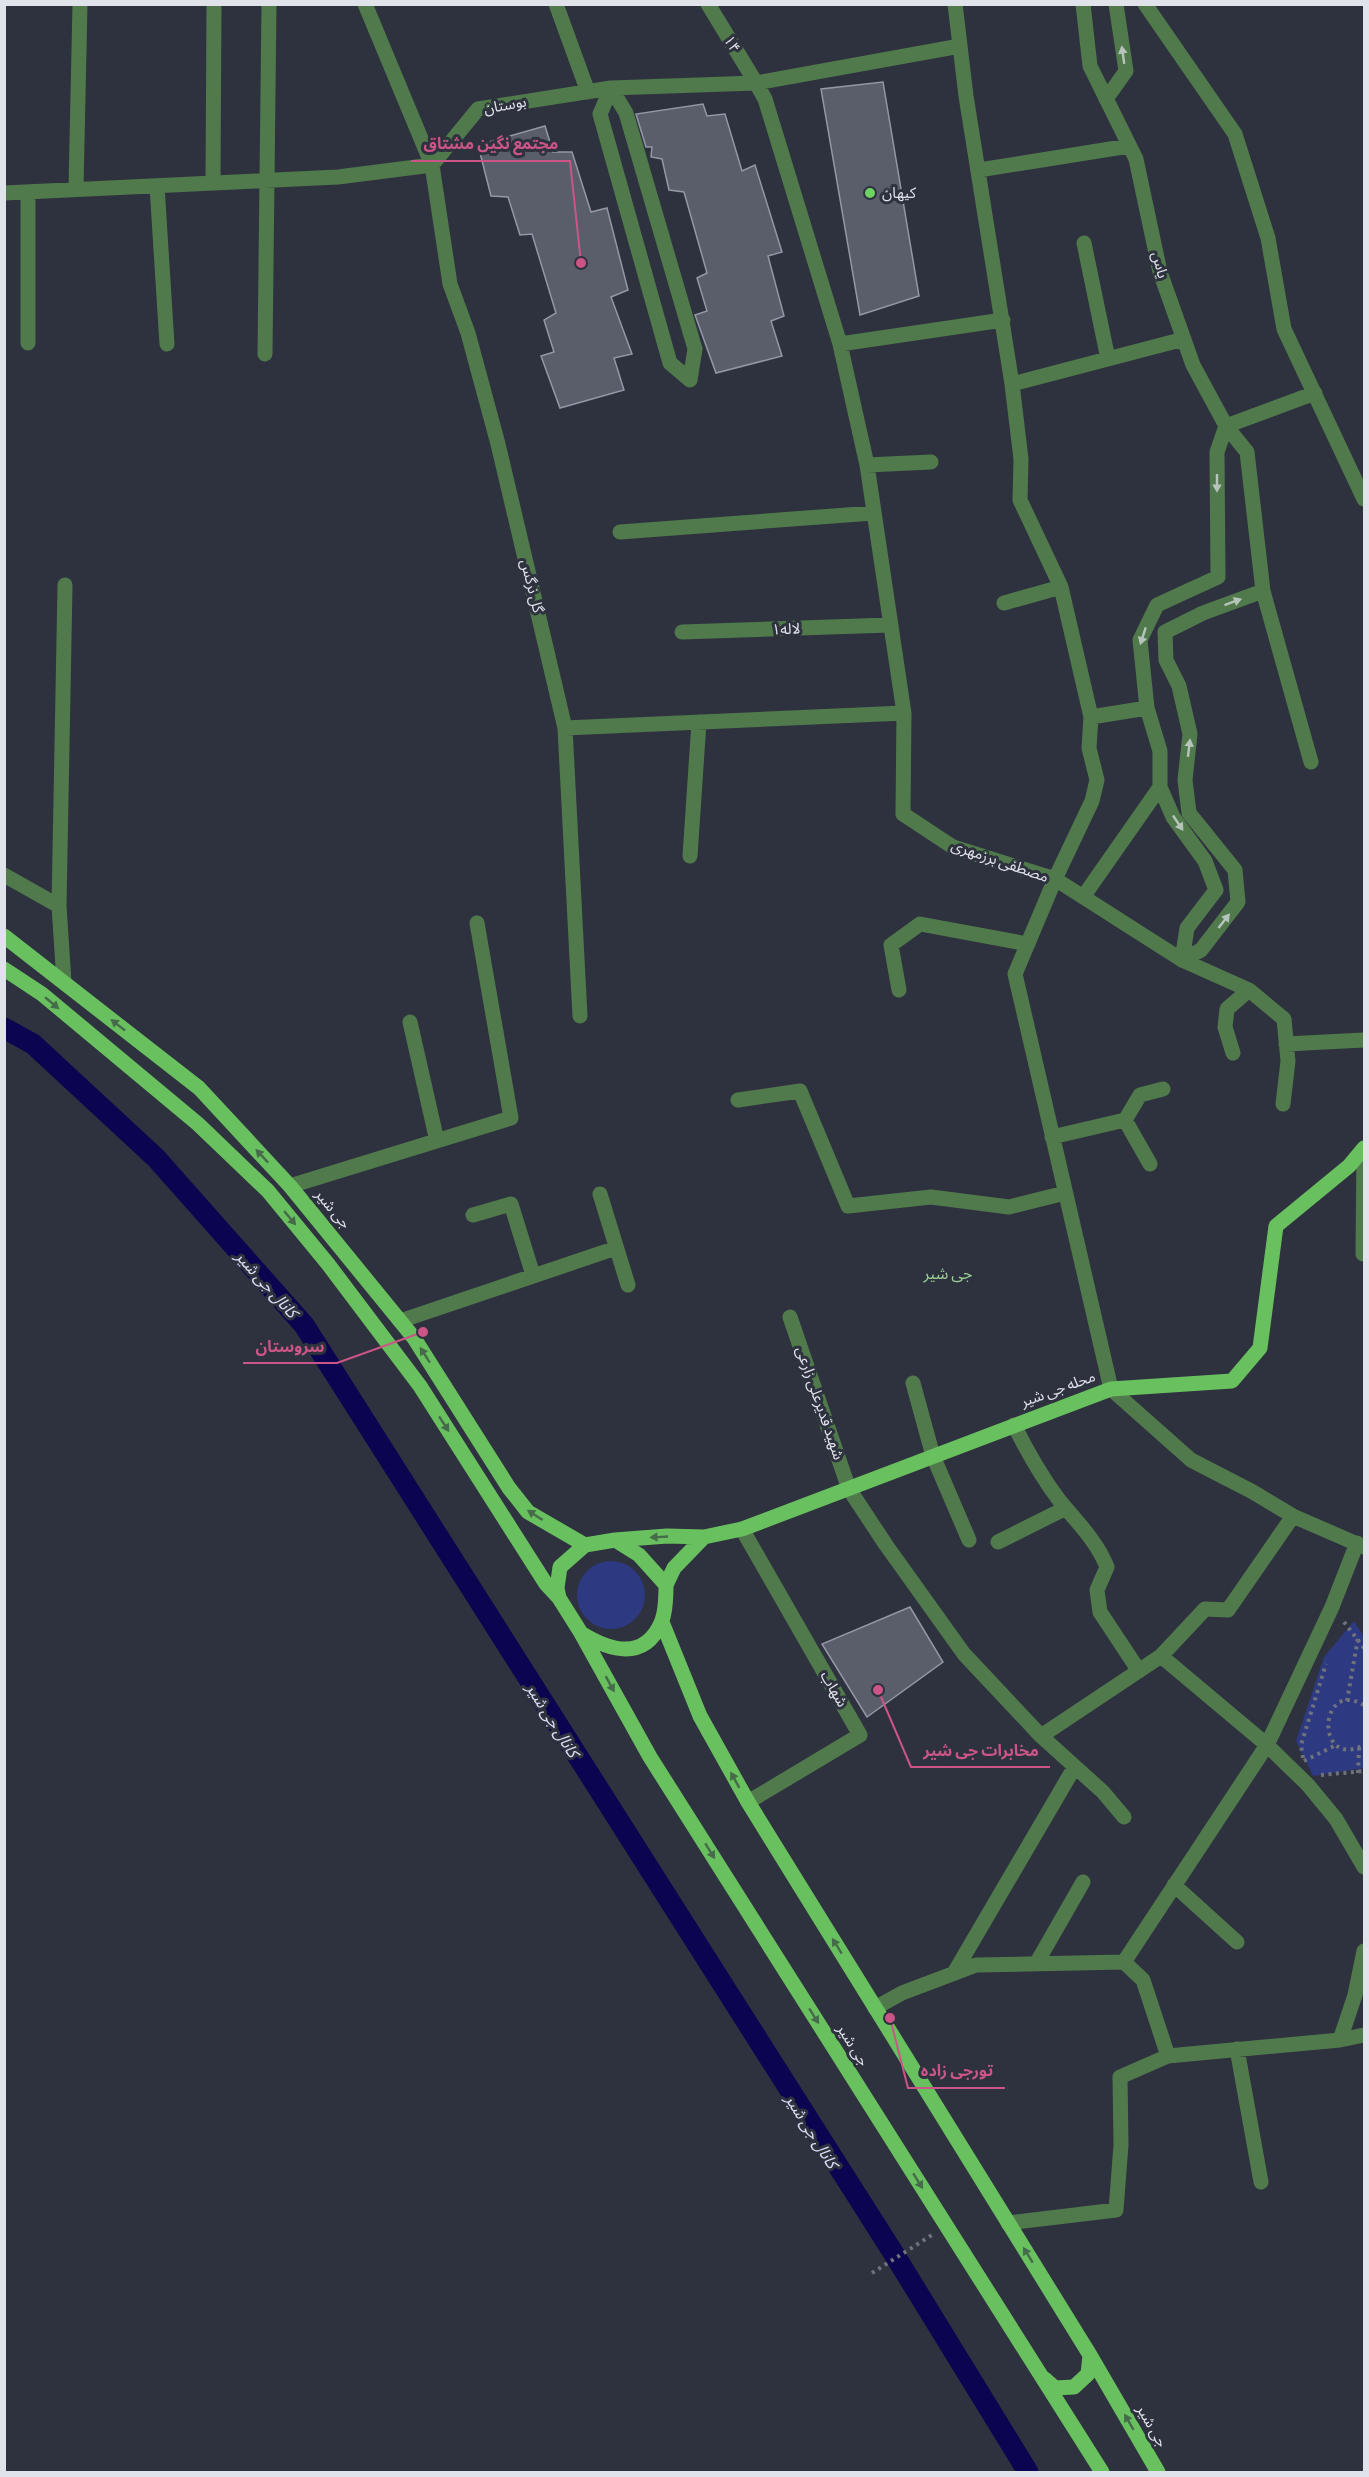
<svg xmlns="http://www.w3.org/2000/svg" width="1369" height="2477" viewBox="0 0 1369 2477" font-family="'Crimson Pro','Noto Sans Arabic',serif">
<rect width="100%" height="100%" fill="#2e323e"/>
<!-- green -->
<path fill="#2d3a81" d="M577 1595a34 34 0 1 1 68 0a34 34 0 1 1-68 0Z
M1354,1621L1364,1637V1768L1313,1776L1296,1741L1324,1657Z"/>
<g fill="none" stroke-linecap="round" stroke-linejoin="round">
<!-- canal -->
<path stroke="#0b0451" stroke-width="21" d="M4,1028L33,1044L156,1158L304,1325L894,2254L1028,2472"/>
</g>
<!-- building -->
<path fill="#5a5e6b" stroke="#9397a6" stroke-width="1.5" d="M883,82L919,296L860,315L821,89Z
M703,104L707,116L725,114L742,171L755,165L782,252L768,256L784,316L771,321L782,356L716,373L695,315L707,311L697,278L707,273L684,192L669,190L662,159L651,157L652,147H646L636,114Z
M545,126L553,152H572L591,212L607,208L628,290L611,297L632,354L614,358L624,390L560,408L541,356L554,352L544,320L556,313L532,234L520,235L508,197L491,196L478,145Z
M910,1607L943,1662L867,1717L822,1644Z"/>
<g fill="none" stroke-linecap="round" stroke-linejoin="round">
<!-- path -->
<path stroke="#6f727d" stroke-width="4" stroke-dasharray="3 4.5" stroke-linecap="butt" d="M1344,1622L1364,1648
M1347,1701L1358,1638
M1364,1705C1318,1678 1315,1771 1364,1745
M1303,1758L1301,1745L1326,1664
M1304,1761L1336,1745
M1358,1773L1359,1748
M1321,1775L1364,1771
M872,2273L932,2235"/>
<!-- minor -->
<path stroke="#517a4c" stroke-width="15" d="M365,4L432,165L450,284L468,333L498,444L565,728L580,1016
M556,4L588,92
M708,4L756,83L960,46
M955,4L966,96L1012,384L1021,459L1020,500L1061,587L1091,717L1147,708
M1083,4L1090,66L1136,159L1160,272L1193,365L1226,426L1247,452L1263,591L1203,613L1165,632L1166,660L1179,686L1190,734L1185,780L1189,813L1235,870L1238,902L1201,950L1182,960
M1145,4L1235,134L1268,238L1284,329L1364,499
M611,88L626,113L695,349L690,380L670,363L600,114Z
M1106,99L1126,71L1116,4
M979,170L1129,146
M213,183L214,4
M157,186L167,344
M76,188L80,4
M4,193L338,177L432,165L478,109L611,88L756,83L765,99L840,344L867,465L904,713L903,814L953,847L1055,879L1015,974L1111,1389L1191,1460L1253,1492L1293,1516L1364,1547
M1084,243L1108,359
M28,343V192
M840,344L1003,320
M265,354L269,4
M1012,384L1184,339
M1226,426L1315,393
M867,465L931,462
M620,532L873,513
M1263,591L1311,762
M1004,603L1061,587
M682,632L890,625
M1091,717L1089,748L1097,780L1092,801L1055,879L1182,960L1249,990L1284,1019L1288,1061L1283,1104
M565,728L904,713
M690,856L699,722
M4,875L59,906
M1083,897L1160,787
M1182,960L1187,928L1216,890L1205,861L1173,817L1160,787V751L1147,708L1140,640L1157,605L1218,577L1217,452L1226,426
M64,982L59,906L65,585
M899,990L891,945L920,924L1028,944
M410,1022L437,1141
M1286,1044L1364,1040
M1233,1053L1225,1027L1227,1009L1249,990
M738,1100L800,1091L848,1206L931,1197L1009,1207L1065,1193
M1052,1137L1125,1120
M1150,1164L1125,1120L1140,1095L1163,1089
M290,1186L511,1118L477,923
M600,1194L628,1285
M473,1215L511,1204L533,1275
M1363,1254L1364,1149
M790,1317L849,1489L886,1545L964,1654L1041,1736L1103,1792L1124,1817
M400,1321L616,1248
M913,1383L933,1456L969,1540
M1014,1425C1027,1451 1041,1476 1059,1500C1076,1521 1097,1541 1107,1567L1097,1590L1100,1612L1139,1671
M742,1529L860,1735L748,1802
M998,1542L1066,1508
M1357,1543L1332,1607L1267,1745L1308,1785L1336,1819L1364,1867
M1041,1736L1161,1656L1205,1609L1228,1610L1293,1516
M1174,1885L1237,1942
M1124,1962L1267,1745L1161,1656
M1036,1964L1083,1882
M954,1973L1074,1768
M875,2008L902,1993L976,1965L1124,1962L1143,1980L1168,2056
M1340,2040L1364,2035
M1237,2049L1261,2182
M1008,2223L1116,2210L1121,2145L1120,2077L1168,2056L1340,2040L1355,1995L1364,1951"/>
<!-- major -->
<path stroke="#69c05e" stroke-width="15" d="M4,936L199,1088L290,1186L414,1338L509,1488L528,1512L585,1545
M4,969L42,994L198,1124L268,1191L328,1264L420,1386L546,1584L559,1598
M615,1540L667,1536L704,1537L742,1529L1111,1389L1232,1381L1260,1348L1276,1226L1349,1166L1364,1148
M666,1585L674,1568L704,1537
M662,1622L700,1716L748,1802L1090,2355L1158,2472
M581,1633C610,1651 644,1661 661,1623C666,1612 666,1596 666,1585L639,1555L615,1540L585,1545L560,1567L557,1588L559,1598L581,1633L650,1757L1102,2472
M1045,2379L1055,2388L1074,2387L1088,2374L1090,2355"/>
</g>
<!-- one-way arrows -->
<defs><path id="oneway-solid" d="M-6-.8H1V-3.2L6.5 0L1 3.2V.8H-6Z" transform="scale(1.5)"/></defs>
<g fill="#b6c4bb">
<use href="#oneway-solid" transform="translate(1123 55) rotate(-98)"/>
<use href="#oneway-solid" transform="translate(1217 483) rotate(90)"/>
<use href="#oneway-solid" transform="translate(1233 602) rotate(-20)"/>
<use href="#oneway-solid" transform="translate(1143 636) rotate(108)"/>
<use href="#oneway-solid" transform="translate(1189 748) rotate(-83)"/>
<use href="#oneway-solid" transform="translate(1178 823) rotate(56)"/>
<use href="#oneway-solid" transform="translate(1224 921) rotate(-52)"/>
</g>
<g fill="#466b4b">
<use href="#oneway-solid" transform="translate(52 1003) rotate(40)"/>
<use href="#oneway-solid" transform="translate(118 1025) rotate(-142)"/>
<use href="#oneway-solid" transform="translate(262 1156) rotate(-133)"/>
<use href="#oneway-solid" transform="translate(290 1218) rotate(50)"/>
<use href="#oneway-solid" transform="translate(425 1355) rotate(-123)"/>
<use href="#oneway-solid" transform="translate(444 1424) rotate(57)"/>
<use href="#oneway-solid" transform="translate(535 1515) rotate(-147)"/>
<use href="#oneway-solid" transform="translate(659 1537) rotate(177)"/>
<use href="#oneway-solid" transform="translate(610 1684) rotate(61)"/>
<use href="#oneway-solid" transform="translate(735 1780) rotate(-119)"/>
<use href="#oneway-solid" transform="translate(710 1851) rotate(58)"/>
<use href="#oneway-solid" transform="translate(837 1946) rotate(-122)"/>
<use href="#oneway-solid" transform="translate(814 2016) rotate(58)"/>
<use href="#oneway-solid" transform="translate(918 2181) rotate(58)"/>
<use href="#oneway-solid" transform="translate(1028 2255) rotate(-122)"/>
<use href="#oneway-solid" transform="translate(1129 2422) rotate(-120)"/>
</g>
<!-- markers -->
<circle fill="#6dd361" stroke="#2e323e" stroke-width="2" cx="870" cy="193" r="6"/>
<g text-anchor="middle" stroke-width="6" stroke-linejoin="round" paint-order="stroke">
<!-- street labels -->
<g font-size="15" fill="#e1e3eb" stroke="#2e323e">
<text transform="translate(732 44) rotate(59)" y="5">۱۴</text>
<text transform="translate(505 105) rotate(-10)" y="5">بوستان</text>
<text transform="translate(1160 265) rotate(75)" y="5">یاس</text>
<text transform="translate(532 586) rotate(76)" y="5">گل نرگس</text>
<text transform="translate(786 629) rotate(-2)" y="5">لاله۱</text>
<text transform="translate(1000 861) rotate(19)" y="5">مصطفی برزمهری</text>
<text transform="translate(333 1209) rotate(50)" y="5">جی شیر</text>
<text transform="translate(1058 1389) rotate(-20)" y="5">محله جی شیر</text>
<text transform="translate(820 1403) rotate(71)" y="5">شهید قدیرعلی زارعی</text>
<text transform="translate(834 1689) rotate(60)" y="5">شهاب</text>
<text transform="translate(853 2045) rotate(58)" y="5">جی شیر</text>
<text transform="translate(1152 2426) rotate(60)" y="5">جی شیر</text>
</g>
<!-- poi labels -->
<g font-size="15" fill="#e1e3eb" stroke="#2e323e" text-anchor="start">
<text x="882" y="198">کیهان</text>
</g>
<!-- neighbourhood labels -->
<g font-size="16" fill="#9cd195" stroke="#2e323e">
<text x="948" y="1279">جی شیر</text>
</g>
<!-- water labels -->
<g font-size="16" font-style="italic" fill="#dbe2f8" stroke="#2e323e">
<text transform="translate(267 1284) rotate(48)" y="6">کانال جی شیر</text>
<text transform="translate(553 1720) rotate(58)" y="6">کانال جی شیر</text>
<text transform="translate(812 2131) rotate(58)" y="6">کانال جی شیر</text>
</g>
</g>
<!-- callouts -->
<path fill="none" stroke="#cb5586" stroke-width="2" d="M581 263L570 161H411M423 1332L337 1363H243M878 1690L911 1767H1050M890 2018L908 2088H1005"/>
<g fill="#cb5586" stroke="#2e323e" stroke-width="2">
<circle cx="581" cy="263" r="6"/>
<circle cx="423" cy="1332" r="6"/>
<circle cx="878" cy="1690" r="6"/>
<circle cx="890" cy="2018" r="6"/>
</g>
<g font-size="16" text-anchor="middle" font-weight="bold" fill="#cb5586" stroke="#2e323e" stroke-width="6" stroke-linejoin="round" paint-order="stroke">
<text x="491" y="149">مجتمع نگین مشتاق</text>
<text x="290" y="1352">سروستان</text>
<text x="981" y="1756">مخابرات جی شیر</text>
<text x="957" y="2076">تورجی زاده</text>
</g>
<!-- border -->
<rect width="1369" height="2477" fill="none" stroke="#e1e3eb" stroke-width="12"/>
</svg>
